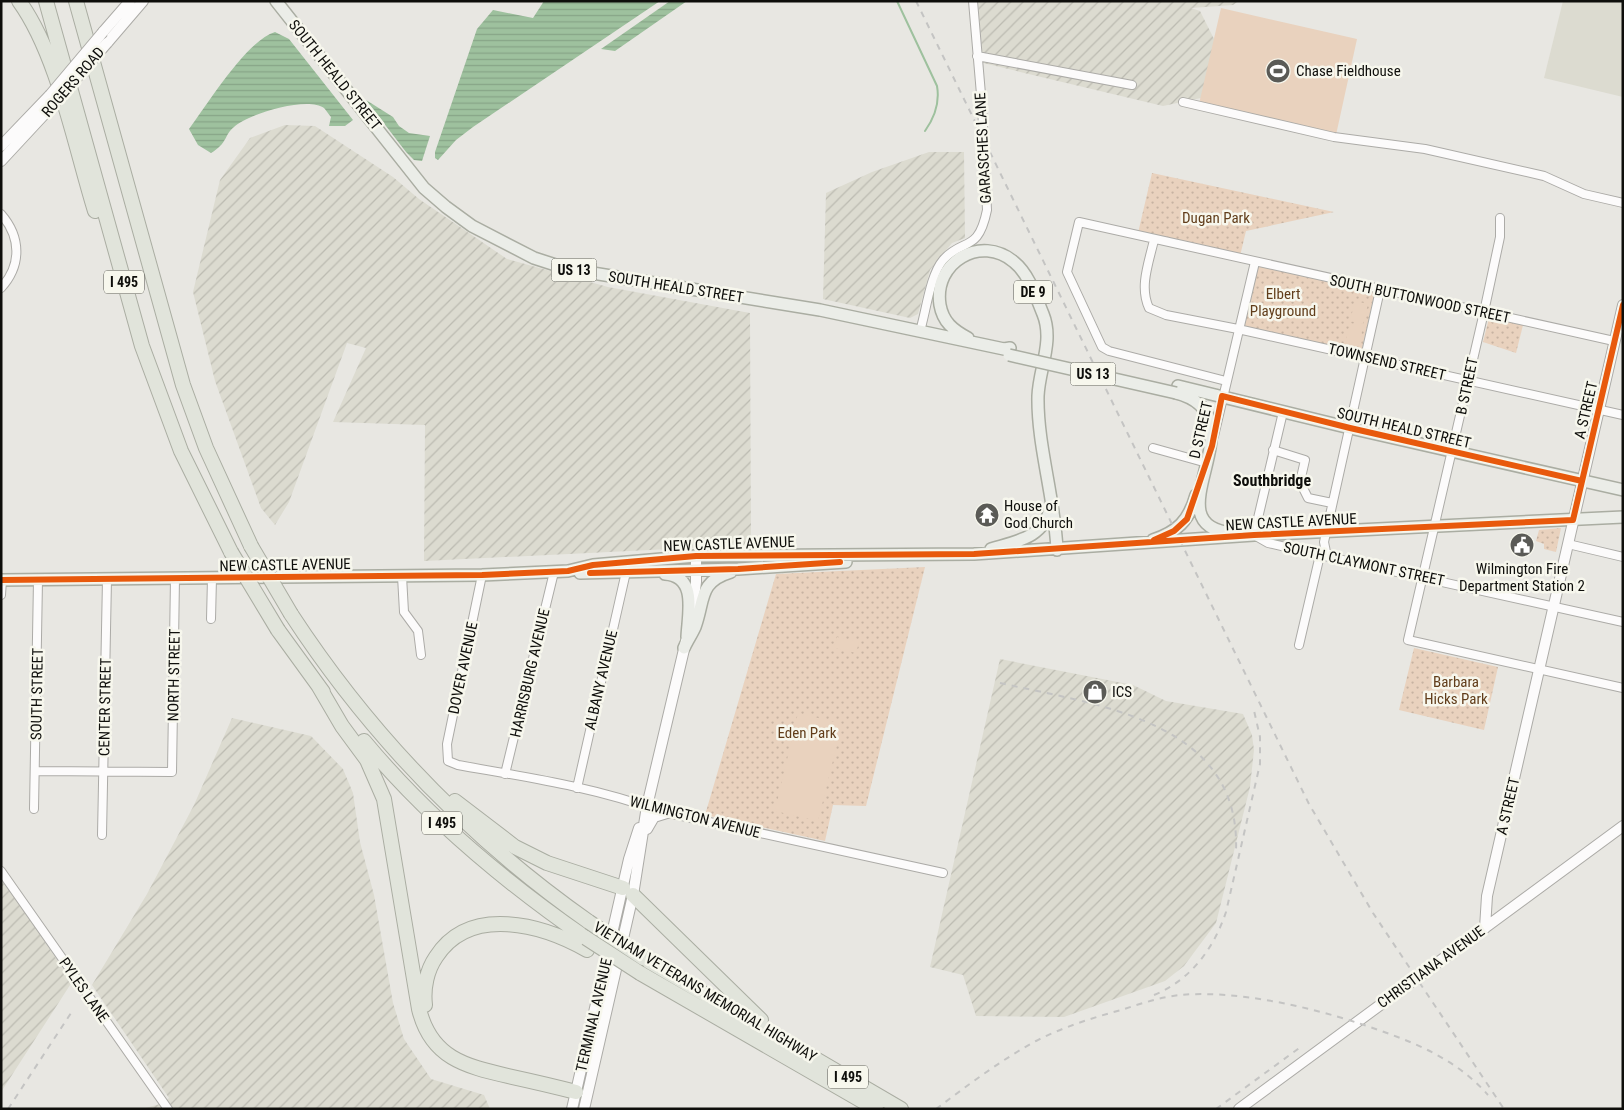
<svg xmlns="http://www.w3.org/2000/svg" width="1624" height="1110" viewBox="0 0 1624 1110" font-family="'Roboto Condensed',sans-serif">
<defs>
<pattern id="industrial-furrows" width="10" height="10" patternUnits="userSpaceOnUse" patternTransform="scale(1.25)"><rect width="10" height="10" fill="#dcdbd0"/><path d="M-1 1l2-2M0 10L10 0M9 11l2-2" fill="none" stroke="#bcbbb1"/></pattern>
<pattern id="park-dots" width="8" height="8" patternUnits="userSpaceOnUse" patternTransform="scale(1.25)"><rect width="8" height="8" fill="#e9d2be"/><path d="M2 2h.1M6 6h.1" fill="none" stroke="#c7b3a2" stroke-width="1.8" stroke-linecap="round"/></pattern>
<pattern id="water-rules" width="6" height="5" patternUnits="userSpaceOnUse" patternTransform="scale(1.25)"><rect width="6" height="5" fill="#9ec19e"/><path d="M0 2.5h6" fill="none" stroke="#87a587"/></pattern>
</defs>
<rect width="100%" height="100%" fill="#e8e7e2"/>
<!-- built -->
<path fill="#dcdbd0" d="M1563,1H1623V97L1544,78Z"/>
<!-- industrial -->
<path fill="url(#industrial-furrows)" d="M978,1H1239L1233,5L1191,8L1200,11L1223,57L1215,95L1163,106L983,63Z
M285,125L315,126L393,177L419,199L507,259L608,287L750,313L751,545L424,561L425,425L333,422L366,348L347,343L289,502L275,525L261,508L215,381L193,292L220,180L250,138Z
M929,152H964L965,238L952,243L930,270L918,314L910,318L823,299L826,193L872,172Z
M1000,659L1133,685L1166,701L1243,714L1252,735L1254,750L1250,787L1216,923L1184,966L1165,981L1064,1017L976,1016L963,975L930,967Z
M232,718L311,736L343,769L353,793L360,842L374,895L393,1003L404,1039L431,1079L484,1095L490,1109H142L160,1104L169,1098L92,985L147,894L194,805Z
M1,877L72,982L1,1092Z"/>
<!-- park -->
<path fill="url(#park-dots)" d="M1152,173L1334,212L1246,231L1240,256L1138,233Z
M1258,266L1375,292L1361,353L1244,326Z
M1489,318L1523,325L1516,353L1483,342Z
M1561,528L1556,552L1544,549V544L1536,541L1539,530Z
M925,567L866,806L833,805L825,841L705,815L776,574Z
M1414,648L1498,667L1484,730L1399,710Z"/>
<!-- pitch -->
<path fill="#e9d2be" d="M1221,8L1357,39L1336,135L1199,104Z
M1355,301L1368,304L1363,324L1350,321Z
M1350,323L1363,326L1359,346L1345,343Z
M837,637L859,642L856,653L834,648Z
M798,713L842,724L818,821L775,811Z"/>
<!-- water -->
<path fill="url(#water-rules)" d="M544,1H660L473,127L456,140L438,160L435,158V152L477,29L493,10L533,18Z
M670,1H687L615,51L601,49Z
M275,32L289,39L353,120L345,126H329L331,117C329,115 326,110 324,108C307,96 248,114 234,127C224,135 228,143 211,153L198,145L189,129C208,104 246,41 275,32Z
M366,100L393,117L399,126L409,133L430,136L422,161L414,160L406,152Z"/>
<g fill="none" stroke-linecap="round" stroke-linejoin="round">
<!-- stream -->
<path stroke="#9ec19e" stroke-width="2" d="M897,1L937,86C940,103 935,117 925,131"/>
<defs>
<path id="street" d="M977,56L1132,85
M1183,102L1334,137L1425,149L1544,176L1584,194L1623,203
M1,214C21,237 22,265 1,288
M1500,218V237L1484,312L1408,640L1623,688
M1154,240C1149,262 1139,287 1149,308L1166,315L1238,329L1623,415
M920,331C926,312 930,275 943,260C963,237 978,254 987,210L982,106L973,1
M1226,381L1109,351L1102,347L1067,272L1079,222L1614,341
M1283,412L1254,535L1268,543L1329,557L1623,622
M1214,436L1255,262
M1153,448L1207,463
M1273,450L1305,460L1300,482L1308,498L1332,503
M1568,544L1623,557
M1333,558L1326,552L1324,542L1380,290
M482,575L447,744L448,761L458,765C525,777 595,787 659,811L943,873
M402,576L404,612L418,631L421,655
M1,595L2,580
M211,619L212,578
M1299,645L1320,555
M36,771L172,772L175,578
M505,774L554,572
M577,788L626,572
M34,809L38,580
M102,835L107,579
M1,871L168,1109"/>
<path id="secondary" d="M103,32L130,1
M107,43L143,1
M1,146L50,95
M1,161L53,105
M692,612L696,582V556
M647,829L654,817L667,813
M1485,928L1487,896L1623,305
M572,1109L629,859L639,828
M584,1109L633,895L647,806L686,641
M1239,1109L1623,826"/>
<path id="primary" d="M276,1L424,188L446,207L472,226L534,258L568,269L820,310L1004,349L1010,348
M968,338C953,330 943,322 940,305C933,262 981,234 1014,262C1029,274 1036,297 1043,314C1054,341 1039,369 1038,396C1037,445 1055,499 1057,550
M1178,386L1350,428L1623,490
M1176,393C1265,416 1147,525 1232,533
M1153,540C1177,532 1189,521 1196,495
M991,549C1018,541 1043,538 1051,507
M580,573L738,569L846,562
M665,574C698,576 688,614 687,637
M1,580L482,575L568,571L593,565L696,556L974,554L1254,535L1623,517
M684,648C687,641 692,634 695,627C705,600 698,582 731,572"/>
<path id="highway" d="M19,1C58,55 75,147 95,211
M46,1L142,346L181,451L231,552
M76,1L183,385L206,448L251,546
M291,614C370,735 471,839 589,922
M278,630L323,692
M318,685L342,726L367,760L384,799L419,1009C431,1058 465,1066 508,1076C531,1081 553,1086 576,1092
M364,741C428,818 505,882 586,938
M455,801L515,847L547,863L623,888
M633,895L761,1020
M643,958L901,1109
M640,973L876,1109
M425,1005C423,988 427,970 436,957C470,904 543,925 587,950"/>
</defs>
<!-- street casing -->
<use href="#street" stroke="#acaba7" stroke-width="10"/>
<!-- secondary casing -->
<use href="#secondary" stroke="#acaba7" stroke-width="12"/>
<!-- primary casing -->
<use href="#primary" stroke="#aaada2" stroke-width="14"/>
<!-- highway casing -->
<use href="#highway" stroke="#aaada2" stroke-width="16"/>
<!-- street -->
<use href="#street" stroke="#fcfbfb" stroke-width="8"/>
<!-- secondary -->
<use href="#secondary" stroke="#fcfbfb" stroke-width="10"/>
<!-- primary -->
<use href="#primary" stroke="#ebede8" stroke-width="11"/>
<!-- highway -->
<use href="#highway" stroke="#e1e4db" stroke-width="14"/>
<!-- rail -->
<path stroke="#c4c4c3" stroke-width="2" stroke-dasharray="6 6" stroke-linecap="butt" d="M916,1L1309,804L1373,913L1504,1109
M1000,683C1096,705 1241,720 1236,851
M1154,995C1191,980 1214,948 1226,912L1260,764V737L1253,706
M8,1109L71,1013
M936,1109C968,1085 1001,1060 1036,1041C1063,1027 1092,1018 1121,1010C1140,1004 1160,997 1180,995C1235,990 1306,1006 1358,1023C1406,1039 1454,1056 1488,1095
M1216,1109L1302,1046"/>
<defs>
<path id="secondary-bridge" d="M50,95L103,32
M53,105L107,43"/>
<path id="primary-bridge" d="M1009,355L1176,393"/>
<path id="highway-bridge" d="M251,546L291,614
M231,552L278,630
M589,922L643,958
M586,938L640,973"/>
</defs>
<!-- secondary-bridge casing -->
<use href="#secondary-bridge" stroke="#acaba7" stroke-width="12" stroke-linecap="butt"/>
<!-- primary-bridge casing -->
<use href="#primary-bridge" stroke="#aaada2" stroke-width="14" stroke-linecap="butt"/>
<!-- highway-bridge casing -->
<use href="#highway-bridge" stroke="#aaada2" stroke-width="16" stroke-linecap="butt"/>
<!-- secondary-bridge -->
<use href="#secondary-bridge" stroke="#fcfbfb" stroke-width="10"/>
<!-- primary-bridge -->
<use href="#primary-bridge" stroke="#ebede8" stroke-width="11"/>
<!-- highway-bridge -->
<use href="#highway-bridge" stroke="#e1e4db" stroke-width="14"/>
<defs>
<path id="cycleway" d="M1154,540L1174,531L1187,519L1212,446L1222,396L1350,428L1582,481
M590,573L738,569L840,562
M1,580L482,575L568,571L593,565L696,556L974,554L1254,535L1573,520L1623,305"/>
</defs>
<!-- cycleway casing -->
<use href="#cycleway" stroke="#f7f7ed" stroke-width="9"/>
<!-- cycleway -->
<use href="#cycleway" stroke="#e8590c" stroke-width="6"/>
</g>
<!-- icons -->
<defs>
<symbol id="stadium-disc" viewBox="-11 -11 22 22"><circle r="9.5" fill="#5a5a56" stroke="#f7f7ed"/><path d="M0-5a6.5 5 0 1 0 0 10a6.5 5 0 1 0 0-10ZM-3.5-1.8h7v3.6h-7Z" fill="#fff"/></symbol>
<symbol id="temple-disc" viewBox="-11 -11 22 22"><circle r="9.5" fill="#5a5a56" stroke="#f7f7ed"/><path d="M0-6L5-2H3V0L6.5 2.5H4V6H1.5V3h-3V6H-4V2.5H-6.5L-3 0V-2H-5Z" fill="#fff"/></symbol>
<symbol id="civic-disc" viewBox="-11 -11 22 22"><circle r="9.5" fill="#5a5a56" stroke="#f7f7ed"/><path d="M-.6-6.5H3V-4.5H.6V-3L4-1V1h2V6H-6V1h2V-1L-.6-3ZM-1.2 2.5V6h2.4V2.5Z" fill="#fff"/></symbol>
<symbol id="shop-disc" viewBox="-11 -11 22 22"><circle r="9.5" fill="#5a5a56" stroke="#f7f7ed"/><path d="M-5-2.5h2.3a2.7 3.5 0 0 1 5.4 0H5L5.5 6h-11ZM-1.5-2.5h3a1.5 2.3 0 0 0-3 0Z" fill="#fff"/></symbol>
</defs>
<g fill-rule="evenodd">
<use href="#stadium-disc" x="1264" y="57" width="28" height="28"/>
<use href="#temple-disc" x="973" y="501" width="28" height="28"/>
<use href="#civic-disc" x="1508" y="531" width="28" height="28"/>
<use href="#shop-disc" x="1081" y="678" width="28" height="28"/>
</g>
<g text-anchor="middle" stroke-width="5" stroke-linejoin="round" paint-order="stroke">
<!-- shield labels -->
<g fill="#f7f7ed" stroke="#54544f" stroke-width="1">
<rect x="551.5" y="258.5" width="45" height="23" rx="4"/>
<rect x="104" y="270.5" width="40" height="23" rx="4"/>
<rect x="1014" y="280.5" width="38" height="23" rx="4"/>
<rect x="1070.5" y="362.5" width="45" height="23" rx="4"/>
<rect x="422" y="811.5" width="40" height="23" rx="4"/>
<rect x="828" y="1065.5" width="40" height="23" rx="4"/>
</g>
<g font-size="14" font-weight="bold" fill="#0e0e0b">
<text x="574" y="275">US 13</text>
<text x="124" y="287">I 495</text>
<text x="1033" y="297">DE 9</text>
<text x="1093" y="379">US 13</text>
<text x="442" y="828">I 495</text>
<text x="848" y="1082">I 495</text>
</g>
<!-- poi labels -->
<g font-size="15" fill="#0e0e0b" stroke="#f7f7ed" text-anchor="start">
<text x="1296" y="76">Chase Fieldhouse</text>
<text x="1004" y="511">House of<tspan x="1004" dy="17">God Church</tspan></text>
<text x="1522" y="574" text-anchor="middle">Wilmington Fire<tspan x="1522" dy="17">Department Station 2</tspan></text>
<text x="1112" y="697">ICS</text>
</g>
<!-- street labels -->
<g font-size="15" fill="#0e0e0b" stroke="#f7f7ed">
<text transform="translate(335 75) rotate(51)" y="5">SOUTH HEALD STREET</text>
<text transform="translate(73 82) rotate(-49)" y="5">ROGERS ROAD</text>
<text transform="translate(983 148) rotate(-93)" y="5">GARASCHES LANE</text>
<text transform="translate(676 287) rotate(9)" y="5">SOUTH HEALD STREET</text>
<text transform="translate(1420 299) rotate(12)" y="5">SOUTH BUTTONWOOD STREET</text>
<text transform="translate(1387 362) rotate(13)" y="5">TOWNSEND STREET</text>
<text transform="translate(1467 386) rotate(-78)" y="5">B STREET</text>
<text transform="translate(1586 410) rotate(-77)" y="5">A STREET</text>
<text transform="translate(1404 428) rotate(13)" y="5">SOUTH HEALD STREET</text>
<text transform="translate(1201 430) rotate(-77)" y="5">D STREET</text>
<text transform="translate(1291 522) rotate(-3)" y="5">NEW CASTLE AVENUE</text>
<text transform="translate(729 544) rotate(-2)" y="5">NEW CASTLE AVENUE</text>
<text transform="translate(1364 564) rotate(12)" y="5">SOUTH CLAYMONT STREET</text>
<text transform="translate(285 565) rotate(-1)" y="5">NEW CASTLE AVENUE</text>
<text transform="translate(463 668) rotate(-78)" y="5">DOVER AVENUE</text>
<text transform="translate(530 673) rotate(-77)" y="5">HARRISBURG AVENUE</text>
<text transform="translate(174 675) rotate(-89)" y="5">NORTH STREET</text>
<text transform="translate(601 680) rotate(-77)" y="5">ALBANY AVENUE</text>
<text transform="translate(37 694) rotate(-89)" y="5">SOUTH STREET</text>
<text transform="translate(105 707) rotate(-89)" y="5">CENTER STREET</text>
<text transform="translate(1508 806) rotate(-77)" y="5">A STREET</text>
<text transform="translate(695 817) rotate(14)" y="5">WILMINGTON AVENUE</text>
<text transform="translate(1431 967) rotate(-36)" y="5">CHRISTIANA AVENUE</text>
<text transform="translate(84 990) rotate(55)" y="5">PYLES LANE</text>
<text transform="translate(705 992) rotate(31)" y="5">VIETNAM VETERANS MEMORIAL HIGHWAY</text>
<text transform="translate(594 1015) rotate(-77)" y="5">TERMINAL AVENUE</text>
</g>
<!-- park labels -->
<g font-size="15" fill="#613d1a" stroke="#f7f7ed">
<text x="1216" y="223">Dugan Park</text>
<text x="1283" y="299">Elbert<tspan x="1283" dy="17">Playground</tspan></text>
<text x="1456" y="687">Barbara<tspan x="1456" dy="17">Hicks Park</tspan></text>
<text x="807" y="738">Eden Park</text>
</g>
<!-- neighbourhood labels -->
<g font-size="16" font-weight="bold" fill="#0e0e0b" stroke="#f7f7ed">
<text x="1272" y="486">Southbridge</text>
</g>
</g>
<!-- border -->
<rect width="1624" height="1110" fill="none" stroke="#0e0e0b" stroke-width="5"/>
</svg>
